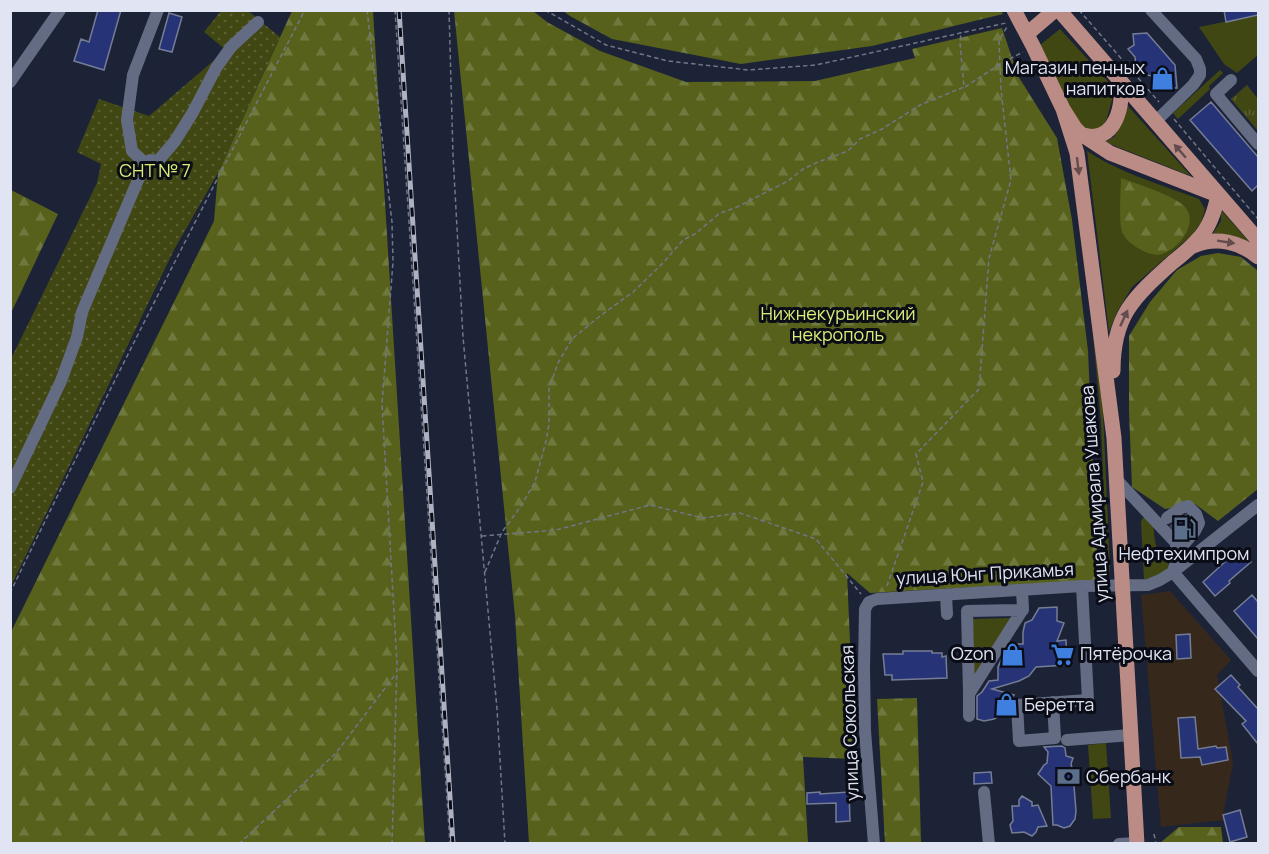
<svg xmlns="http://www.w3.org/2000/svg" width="1269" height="854" viewBox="0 0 1269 854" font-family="Manrope,sans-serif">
<defs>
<pattern id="forest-firs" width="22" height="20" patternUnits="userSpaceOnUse" patternTransform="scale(1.5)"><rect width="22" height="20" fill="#57611b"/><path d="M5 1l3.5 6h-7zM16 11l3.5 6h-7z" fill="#6f783d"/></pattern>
<pattern id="park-tufts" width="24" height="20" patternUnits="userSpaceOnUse" patternTransform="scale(1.5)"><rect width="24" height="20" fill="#404712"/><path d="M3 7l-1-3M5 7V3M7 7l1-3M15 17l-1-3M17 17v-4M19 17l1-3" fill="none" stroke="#5b6135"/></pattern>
<pattern id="garden-dots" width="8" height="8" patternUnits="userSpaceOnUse" patternTransform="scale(1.5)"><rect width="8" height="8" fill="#404712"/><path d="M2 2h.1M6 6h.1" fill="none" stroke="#5b6135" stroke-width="1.8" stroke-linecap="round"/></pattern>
</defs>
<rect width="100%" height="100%" fill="#1d2337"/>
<!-- commercial -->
<path fill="#37281c" d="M1170,591L1231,660L1217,675L1233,763L1223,815L1224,820L1161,827L1141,595Z"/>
<!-- grass -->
<path fill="#404712" d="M1258,15V55L1237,73L1224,64L1199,27Z
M1060,29L1115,89L1107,118L1102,130H1086L1071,112L1040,45Z
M1220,70L1223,73L1209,86L1210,89L1178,119L1173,113Z
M1127,105L1191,176L1105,142L1114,137L1117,132Z
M1087,151C1120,173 1162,185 1199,199L1205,209L1201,223L1191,236L1132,287L1117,312L1109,332Z
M1221,210L1250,243L1210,238L1221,221Z
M1089,290L1101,366L1110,569V575L1107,579L1101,422Z
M1145,516L1153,521C1154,531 1154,542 1158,551C1162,557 1167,560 1170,567L1164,573L1144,580L1141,523L1142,519Z
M1011,618L974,677L973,619Z
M1106,743L1111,818L1093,819L1088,745Z"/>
<!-- forest -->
<path fill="url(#forest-firs)" d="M1000,10L1003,14L872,46L741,64L612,39L570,16L563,11Z
M292,11H373L425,843H11L10,634L214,221L218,173Z
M454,11H533L547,22L600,51L686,82L815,81L915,58L912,49L1002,28L1018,76L1057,138L1072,220L1088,351L1098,580L870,593L847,573L855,759L803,757L808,843H529L515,616Z
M1121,178C1137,184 1174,195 1185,207C1199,223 1179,249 1162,254C1153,257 1143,251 1136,247C1131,243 1126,240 1123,234C1118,224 1121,191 1121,178Z
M11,190L58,214L11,313Z
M1218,253L1241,257L1258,271V489L1218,521L1195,504L1165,509L1132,487L1129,411V336L1150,302L1177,270L1201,256Z
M917,698L921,843H885L877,699Z
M1179,827H1221L1223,843H1160Z"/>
<!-- park -->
<path fill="url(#park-tufts)" d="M1247,85L1258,99V131L1231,99Z"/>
<!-- garden -->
<path fill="url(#garden-dots)" d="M221,11H248L280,37L218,173L175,248L11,586L10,361L97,183L101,164L77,152L99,99L149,116L226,50L204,32Z"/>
<!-- building -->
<path fill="#263477" stroke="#757d95" stroke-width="1.5" d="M98,10H121L104,70L74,61L81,39L89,42Z
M1224,10H1258V15L1226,22Z
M169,13L182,17L172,52L159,49Z
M1147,33L1175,65L1177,88H1169L1167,85L1161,89L1152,76L1142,74L1145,66L1136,67L1135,57L1128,49L1134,45L1133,34Z
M1211,102L1258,157V185L1252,191L1190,120Z
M1186,515L1190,522L1180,536L1171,526Z
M1239,549L1251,562L1229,581L1230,583L1215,596L1203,582Z
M1252,595L1258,602V639L1234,611Z
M1057,607V621L1064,623L1057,641L1066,640L1067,665L1036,667L1029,676L1019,681L992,689L1014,695L1009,702V706L1004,713L994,719L984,721L977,719V696L982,692L989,681L998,680V667L1002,658L1007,655L1014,644H1023V632L1025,623L1032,620L1039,608Z
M1190,634L1191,658L1177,659L1176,635Z
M903,651H932V653H942V657L946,656L947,678L892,680V675H885L883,654H903Z
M1231,675L1240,685L1238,687L1258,709V744L1242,724L1246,721L1215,689Z
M1195,717L1198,749L1216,746L1217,748L1226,747L1228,760L1202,765L1200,757L1181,758L1178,718Z
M1062,746L1065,748L1066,756L1073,758L1071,764L1073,772L1076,775V783L1074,786L1076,811L1075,819L1070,826L1064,828L1057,825H1053L1051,786L1038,774L1044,765L1047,763L1048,752L1044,747Z
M991,772L992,783L974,784V773Z
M820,792V794L849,792L850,821L836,822V803L807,804V793Z
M1022,796L1032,802V806L1038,805L1047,826L1038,827L1036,832L1032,836L1024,832L1012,833L1010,825L1013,821L1012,806H1019V800Z
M1240,810L1247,837L1230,842L1223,815Z"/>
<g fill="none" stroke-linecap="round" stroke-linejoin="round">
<!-- minor-tunnel -->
<path stroke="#3a4053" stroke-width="12" stroke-dasharray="12 6" stroke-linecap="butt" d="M1173,524L1182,535"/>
<!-- path -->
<path stroke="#717688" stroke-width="1.5" stroke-dasharray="4.5 3" stroke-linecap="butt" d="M367,10L392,222L393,262L382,404L397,664L392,844
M395,10L450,844
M449,10L453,155L463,337L497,709L505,844
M545,10L606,45L668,61L748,70L816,65L1006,23
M1079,10L1159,102
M965,87L1000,64L1023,52
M1174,119L1258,219
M482,536L556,530L650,505L703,518L740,513L816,539L861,594
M485,572L502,532L521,506L535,482L546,441L549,424V389L558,363L572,339L600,316L633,292L663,263L683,240L695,234L720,213L735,208L788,181L803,169L818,162L848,151L860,139L882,129L920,105L964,87L960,43L961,32
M887,586L923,482L916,454L979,389L989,258L1011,180L1001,89L999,40L1007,27
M10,593C105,397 204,203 305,10
M1154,834L1156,844
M239,844L336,753L395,675"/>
<!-- minor -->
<path stroke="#646c83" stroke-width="12" d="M1151,10L1196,59L1200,69V75L1193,85L1155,122
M1231,80L1216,94L1258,144
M10,82L60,10
M147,165L132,151L127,120L133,75L158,10
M1117,480L1176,543L1177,557L1173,572L1258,671
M10,488L61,381L77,337L82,312L138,180L150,160L158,161L175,141L193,112L216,68L231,47L258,22
M1167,518L1181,508L1188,506L1196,514L1199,523L1195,531L1184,544
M946,595L947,614
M969,693L967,611L1023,610
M1053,702L1055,738L1019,741L1017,705L1088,700L1082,586
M969,716V694L1023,609L1022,590
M1067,740L1131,735
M984,792L989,844
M874,844L865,731L864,668L865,609L869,602L877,599L1082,586L1148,585L1160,580L1173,572L1258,505
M1119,844L1137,843"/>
<!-- major -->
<path stroke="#bb8b85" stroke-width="15" d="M1014,10L1033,46L1063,109L1075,128L1081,134L1110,153L1215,194
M1059,10L1258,240
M1027,34L1055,10
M1063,109L1077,153L1114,438L1137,844
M1083,135C1115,145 1126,103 1119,80
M1193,246C1217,236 1240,242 1258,257
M1113,371C1113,315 1134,297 1173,262C1182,255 1192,247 1200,237C1210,226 1215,210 1218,195"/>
<defs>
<path id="rail" d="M399,10L453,844"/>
</defs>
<!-- rail casing -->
<use href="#rail" stroke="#adb1c1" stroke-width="5"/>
<!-- rail -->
<use href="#rail" stroke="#0a0d16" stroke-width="3" stroke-dasharray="9" stroke-linecap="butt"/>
</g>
<!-- one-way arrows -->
<defs><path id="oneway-solid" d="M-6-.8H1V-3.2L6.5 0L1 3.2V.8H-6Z" transform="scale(1.5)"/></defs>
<g fill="#624c4e">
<use href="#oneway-solid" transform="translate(1180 151) rotate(-131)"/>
<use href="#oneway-solid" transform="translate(1078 166) rotate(83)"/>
<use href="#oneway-solid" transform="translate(1226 242) rotate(9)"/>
<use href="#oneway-solid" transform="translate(1124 318) rotate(-65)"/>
</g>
<!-- icons -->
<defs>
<symbol id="shop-bare" viewBox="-9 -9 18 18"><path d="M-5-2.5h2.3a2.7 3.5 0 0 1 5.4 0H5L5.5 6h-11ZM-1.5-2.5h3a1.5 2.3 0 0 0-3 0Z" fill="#3f7fe0" stroke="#0a0d16" stroke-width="2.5" paint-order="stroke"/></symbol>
<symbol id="fuel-bare" viewBox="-9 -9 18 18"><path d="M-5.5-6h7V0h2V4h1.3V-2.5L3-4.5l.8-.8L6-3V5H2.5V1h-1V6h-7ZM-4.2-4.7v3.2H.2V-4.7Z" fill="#5c6f8a" stroke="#0a0d16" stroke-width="2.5" paint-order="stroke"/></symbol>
<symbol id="supermarket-bare" viewBox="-9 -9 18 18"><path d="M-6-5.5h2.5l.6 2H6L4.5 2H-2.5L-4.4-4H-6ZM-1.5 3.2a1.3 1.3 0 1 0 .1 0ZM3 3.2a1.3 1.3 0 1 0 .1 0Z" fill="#3f7fe0" stroke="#0a0d16" stroke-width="2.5" paint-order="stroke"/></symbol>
<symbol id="bank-bare" viewBox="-9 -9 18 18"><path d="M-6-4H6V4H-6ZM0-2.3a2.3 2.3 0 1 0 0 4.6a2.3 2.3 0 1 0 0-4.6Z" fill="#5c6f8a" stroke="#0a0d16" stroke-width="2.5" paint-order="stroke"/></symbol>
</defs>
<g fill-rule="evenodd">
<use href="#shop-bare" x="1146" y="62" width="33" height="33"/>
<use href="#fuel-bare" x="1168" y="512" width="33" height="33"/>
<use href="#shop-bare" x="996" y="638" width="33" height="33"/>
<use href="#supermarket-bare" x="1046" y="638" width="33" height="33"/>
<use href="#shop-bare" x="990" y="688" width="33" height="33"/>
<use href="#bank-bare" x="1052" y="760" width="33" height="33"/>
</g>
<g text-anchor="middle" stroke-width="6" stroke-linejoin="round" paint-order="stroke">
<!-- poi labels -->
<g font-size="18" fill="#e1e5f3" stroke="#0a0d16" text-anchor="start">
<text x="1145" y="74" text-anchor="end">Магазин пенных<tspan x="1145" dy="21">напитков</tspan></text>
<text x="1184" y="560" text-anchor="middle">Нефтехимпром</text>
<text x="994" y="660" text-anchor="end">Ozon</text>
<text x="1080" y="660">Пятёрочка</text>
<text x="1024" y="711">Беретта</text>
<text x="1086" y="783">Сбербанк</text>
</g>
<!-- park labels -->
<g font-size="18" fill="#daed76" stroke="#0a0d16">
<text x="155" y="177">СНТ № 7</text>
<text x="838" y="320">Нижнекурьинский<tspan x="838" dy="21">некрополь</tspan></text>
</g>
<!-- street labels -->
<g font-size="18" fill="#e1e5f3" stroke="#0a0d16">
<text transform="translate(1095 494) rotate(-94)" y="6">улица Адмирала Ушакова</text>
<text transform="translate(985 574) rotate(-3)" y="6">улица Юнг Прикамья</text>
<text transform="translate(850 723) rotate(-92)" y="6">улица Сокольская</text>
</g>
</g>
<!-- border -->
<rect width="1269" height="854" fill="none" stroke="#e1e5f3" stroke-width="24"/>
</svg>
